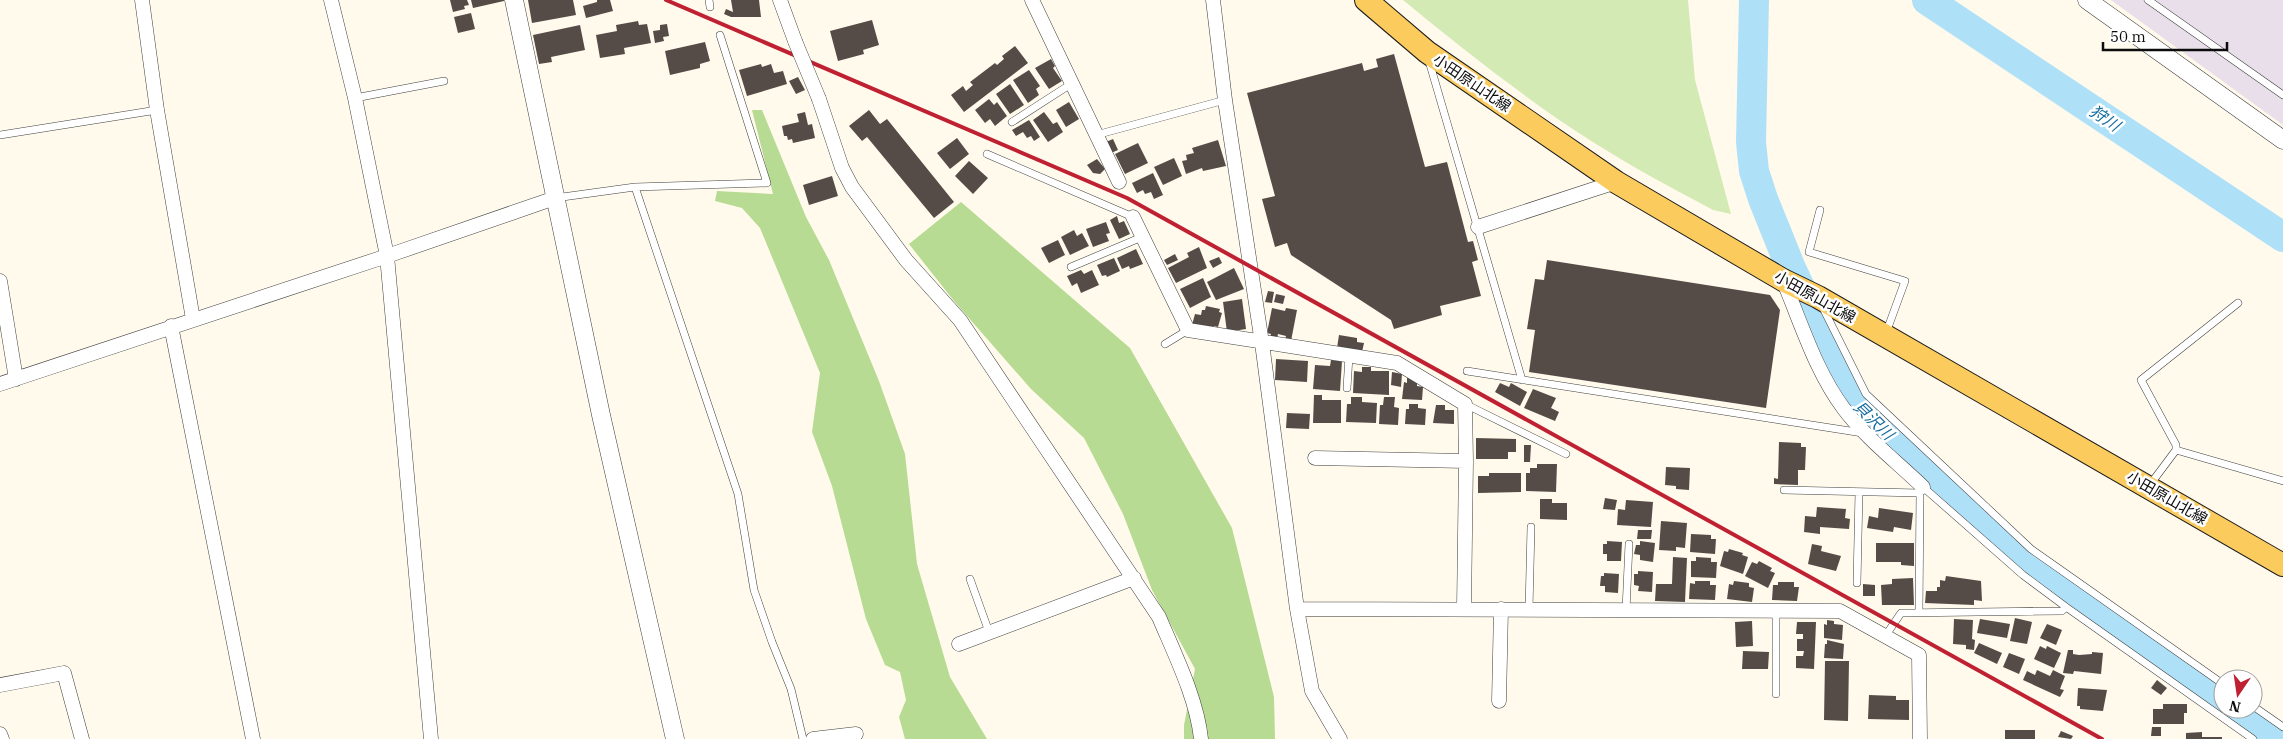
<svg xmlns="http://www.w3.org/2000/svg" width="2283" height="739" viewBox="0 0 2283 739" font-family="'IBM Plex Serif','Noto Sans JP',serif">
<rect width="100%" height="100%" fill="#fffaeb"/>
<!-- industrial -->
<path fill="#e9dfeb" d="M2111,0H2283V125Z"/>
<!-- green -->
<path fill="#d3eab4" d="M1403,0H1688L1695,80L1731,214L1713,210C1674,189 1634,168 1596,144C1528,101 1465,51 1403,0Z"/>
<!-- forest -->
<path fill="#b8db93" d="M752,110H762L806,217L829,260L879,381L905,454L917,564L950,677L987,739H905L899,717L906,700L900,672L885,665L866,619L832,486L812,432L820,373L760,228L742,208L715,201L717,191L773,194Z
M961,202L1130,348L1232,528L1274,697L1275,739H1184V725L1195,669L1152,590L1123,514L1084,438L1031,389L954,301L909,244Z"/>
<g fill="none" stroke-linecap="round" stroke-linejoin="round">
<!-- river -->
<path stroke="#aee1f8" stroke-width="30" d="M1754,0L1751,142L1754,171L1763,199L1790,266L1853,401L2032,567L2223,703
M1927,0L2283,237
M2232,709L2274,739"/>
</g>
<!-- building -->
<path fill="#554c48" d="M450,0H467L469,5L464,6L465,9L453,12Z
M471,0H504V1L473,8Z
M528,0H573L576,15L532,23Z
M597,0H610L613,11L586,18L583,6L597,2Z
M731,0H759L761,17H731L724,14L726,9L733,12Z
M471,13L475,29L458,33L454,17Z
M872,20L879,45L863,50L864,54L838,61L830,31Z
M638,21L639,25L647,24L651,43L624,48L625,54L600,58L596,35L617,31L616,25Z
M667,24L669,36L663,37L664,41L655,43L653,31L660,30V25Z
M580,25L585,50L551,57L552,62L539,64L533,35Z
M705,42L710,61L700,64V68L670,75L665,51Z
M1015,46L1028,63L964,112L951,95L963,86L966,91L973,85L970,82L995,63L997,65L1004,59L1002,56Z
M1394,54L1425,167L1447,162L1468,242L1473,241L1478,260L1472,262L1481,296L1440,306L1442,315L1394,329L1391,320L1291,255L1287,243L1275,247L1262,199L1275,196L1247,93L1362,63L1364,71L1378,67L1376,59Z
M1051,59L1055,66L1053,68L1062,81L1049,89L1035,68Z
M761,64L762,67L771,64L774,73L783,71L787,84L747,96L739,70Z
M1029,70L1040,86L1036,89L1039,95L1028,103L1013,80Z
M798,77L805,90L796,94L789,81Z
M1010,84L1024,105L1010,114L996,94Z
M989,99L994,105L997,102L1007,116L995,126L990,119L985,123L975,110Z
M1069,102L1079,119L1066,127L1056,110Z
M869,110L880,124L887,119L954,202L934,218L867,137L862,141L849,126Z
M805,112L808,125L812,124L815,138L793,143L792,139L788,140L787,136H784L782,126L799,122L797,114Z
M1044,112L1053,124L1057,122L1063,132L1048,142L1033,120Z
M1029,120L1040,137L1034,141L1031,136L1027,138L1023,132L1016,136L1012,130Z
M957,138L969,154L950,169L937,153Z
M1113,139L1118,150L1111,153L1106,142Z
M1218,140L1226,166L1203,171L1202,168L1186,174L1182,161L1187,160L1186,155L1194,153L1192,148Z
M1138,143L1148,163L1125,174L1115,154Z
M1174,158L1182,176L1163,185L1154,167Z
M1097,159L1105,169L1100,174L1093,173L1087,165Z
M969,161L988,178L973,194L955,176Z
M1153,173L1163,195L1154,199L1151,192L1145,194L1143,190L1137,193L1132,183Z
M832,176L838,196L809,205L803,185Z
M1117,216L1119,223L1124,221L1130,234L1119,239L1110,220Z
M1106,222L1110,233L1106,234L1109,241L1093,247L1086,229Z
M1074,230L1077,236L1082,233L1089,246L1070,255L1061,237Z
M1058,240L1065,255L1049,263L1041,248Z
M1199,247L1207,268L1176,283L1168,268L1189,257L1187,253Z
M1136,249L1143,264L1130,269L1129,266L1122,269L1117,258Z
M1175,254L1178,260L1167,265L1164,260Z
M1219,257L1222,263L1213,268L1209,261Z
M1114,258L1120,271L1107,277L1106,275L1102,276L1097,265Z
M1547,260L1770,295L1780,310L1766,408L1529,372L1535,330L1527,329L1535,279L1544,280Z
M1234,268L1244,289L1216,300L1207,282Z
M1081,270L1084,274L1092,270L1099,285L1081,293L1077,283L1072,286L1067,276Z
M1203,278L1211,297L1190,308L1180,289Z
M1268,291L1274,292L1272,303L1265,302Z
M1276,294L1285,296L1283,304L1274,302Z
M1242,299L1246,329L1227,332L1223,302Z
M1206,306L1220,309L1219,312L1222,313L1218,327L1214,326L1213,329L1192,325L1195,314L1201,315L1202,310H1205Z
M1272,308L1285,311L1286,308L1297,310L1291,341L1285,340L1286,336L1278,334L1277,339L1270,338L1271,334L1267,333Z
M1339,335L1357,338V342L1364,343L1362,352L1337,348Z
M1276,359L1308,361L1307,382L1275,380Z
M1331,360L1342,361L1340,391L1313,389L1315,365L1330,366Z
M1362,367H1371V371H1389V395L1353,393L1354,371L1362,372Z
M1392,372L1402,374L1401,387L1391,385Z
M1407,378H1414V382H1417V386L1423,387L1422,400L1402,399L1404,382L1407,383Z
M1500,383L1509,387L1511,383L1527,392L1520,406L1495,392Z
M1533,389L1556,398L1551,408L1559,412L1555,421L1524,408Z
M1314,395H1322V400H1341V423H1313Z
M1351,397H1362V402L1377,403L1376,423L1346,422L1347,404H1351Z
M1384,397H1395L1394,407L1399,408L1398,425L1379,424L1380,405H1383Z
M1409,404H1418V408L1426,409L1425,425L1405,424L1406,409H1409Z
M1436,405H1445V410H1454V424L1433,423Z
M1287,413L1310,414L1309,429L1286,428Z
M1476,438L1516,439V452H1508V459H1476Z
M1779,442L1801,443V447H1806L1805,470H1798V485L1774,484V478L1778,479Z
M1524,445H1531L1530,462H1524Z
M1537,464H1557L1556,492L1526,491V473H1530V468H1537Z
M1666,467L1690,468L1689,490L1676,489V486L1665,485Z
M1489,473H1521V492L1478,493V476H1489Z
M1605,498L1617,500L1615,510L1603,509Z
M1540,499H1552V503H1567V520L1540,519Z
M1626,500L1653,502L1651,527L1617,525L1618,509L1625,510Z
M1817,507L1846,509L1845,518L1850,519L1849,529L1820,527V534L1804,532L1805,516L1816,517Z
M1879,508L1913,513L1911,530L1894,527L1893,532L1867,528L1869,516L1878,518Z
M1661,521L1687,523L1685,548L1676,547V551L1659,550Z
M1638,530H1652L1651,539H1637Z
M1691,534L1711,535V539H1716L1715,554L1690,552Z
M1607,541L1622,542L1621,561H1607V554H1603V544H1607Z
M1640,541L1655,543L1653,562L1640,560V555L1634,554L1636,545H1640Z
M1876,543H1914V566L1901,565V562H1876Z
M1812,544L1822,546L1821,551L1841,556L1836,571L1808,564Z
M1729,549L1743,553L1742,555L1748,557L1743,574L1720,566L1724,551L1728,552Z
M1673,557L1687,558L1685,602L1655,601L1656,584H1672Z
M1696,557L1711,558V562H1717L1716,578L1691,577V561H1696Z
M1759,561L1772,568L1770,571L1775,573L1768,588L1745,576L1752,562L1757,564Z
M1638,571L1653,572L1652,592L1638,591L1639,586L1634,585V574H1638Z
M1604,573L1619,574L1618,593L1605,592V586H1600L1601,576H1604Z
M1946,576L1981,581L1982,601L1974,600V605L1925,603L1926,591H1937V587H1940V580L1945,581Z
M1913,578L1914,605H1882L1881,585L1892,584V579Z
M1695,581H1710V585H1716L1715,600L1689,599L1690,583L1695,584Z
M1734,581L1749,583V587L1754,588L1752,602L1727,599L1729,584L1733,585Z
M1778,582H1794V587H1799L1797,601L1772,600L1773,585H1778Z
M1863,584L1875,585V596H1863Z
M2015,618L2032,622L2027,644L2010,641Z
M1954,619L1973,620L1972,639L1975,640L1974,650L1966,649V645L1953,644Z
M1980,619L2010,624L2007,638L1977,633Z
M1827,620L1834,621V624L1843,625L1842,640L1824,638V624L1827,625Z
M1752,621L1753,646L1736,647L1735,622Z
M1797,622H1816L1814,669L1796,668V656H1803L1804,651H1797V639H1803V634H1796Z
M2047,624L2062,630L2056,645L2040,638Z
M1827,640L1844,644L1843,659L1824,658L1825,644H1827Z
M1979,643L2002,653L1997,664L1974,653Z
M2040,646L2046,649L2047,646L2061,653L2054,668L2034,659Z
M2068,650H2073V654L2079,655L2092,654V652L2103,653L2101,674L2074,671L2073,674L2063,673Z
M1743,651L1769,652L1768,669H1742Z
M2009,653L2025,659L2019,674L2003,667Z
M1825,661H1849L1848,721L1824,720Z
M2037,670L2050,676L2053,670L2065,676L2060,689L2064,690L2060,697L2023,680L2027,671L2035,675Z
M2157,680L2167,688L2161,695L2151,688Z
M2078,688L2107,690L2103,711L2080,709V706H2077Z
M1869,695L1896,696V700H1909V720L1868,719Z
M2163,704H2187V713H2184V724H2153V709H2163Z
M2152,727H2161V736H2151Z
M2005,730H2035V739H2005Z
M2061,731L2073,736L2071,739L2058,737Z
M2202,732V737H2222V739H2186V733Z"/>
<g fill="none" stroke-linecap="round" stroke-linejoin="round">
<defs>
<path id="service" d="M709,0L710,7
M2148,0L2283,95
M1429,61L1522,380
M355,98L444,81
M1012,122L1071,84
M0,135L157,110
M1096,135L1225,100
M987,154L1133,217
M635,187L738,494L754,590L772,642L791,689L803,739
M555,198L635,187L767,183L720,35
M1820,210L1809,252L1905,281L1886,333
M1071,267L1142,237
M1823,308L1866,394L2031,549L2223,684
M1165,344L1188,330
M1467,371L1863,433
M1347,388L1349,356
M1465,404L1566,454
M2176,450L2283,481
M2149,486L2176,450V445L2141,380L2238,303
M1784,490L1920,493
M970,579L989,632
M1857,583L1859,492
M1529,609L1531,527
M1626,610L1629,544
M1919,612L1920,493L1923,487L2023,575L2066,607L2253,739
M1886,635L1901,613L2062,611L2066,607
M1776,694V611
M2253,706L2283,727"/>
<path id="minor" d="M142,0L157,110L193,319
M331,0L355,98L387,256L431,739
M780,0L795,41
M1032,0L1119,182
M1213,0L1225,100L1262,343L1297,609L1312,691L1340,739
M819,99L842,168L852,187L906,260L960,320L1159,617C1175,655 1197,699 1201,739
M1133,217L1188,330L1397,363L1465,404L1466,461L1464,609
M1478,227L1616,182
M1783,280C1801,323 1816,372 1844,409C1866,438 1897,462 1923,487
M0,281L16,379
M171,326L253,739
M0,384L387,256L555,198
M1315,458L1466,461
M1297,609L1840,611L1919,655L1920,739
M959,644L1134,578
M0,685L64,673L82,739
M1499,701L1501,609
M0,734L2,739
M813,739L856,734"/>
<path id="tertiary" d="M514,0L601,415L675,739
M2087,0L2283,140"/>
<path id="primary" d="M1366,0L1427,52L1616,182L1783,280L1818,297L2283,565"/>
</defs>
<!-- service casing -->
<use href="#service" stroke="#3f3f3f" stroke-width="8"/>
<!-- minor casing -->
<use href="#minor" stroke="#3f3f3f" stroke-width="15"/>
<!-- tertiary casing -->
<use href="#tertiary" stroke="#3f3f3f" stroke-width="19"/>
<!-- primary casing -->
<use href="#primary" stroke="#1d1d1d" stroke-width="24"/>
<!-- service -->
<use href="#service" stroke="#fff" stroke-width="7"/>
<!-- minor -->
<use href="#minor" stroke="#fff" stroke-width="14"/>
<!-- tertiary -->
<use href="#tertiary" stroke="#fff" stroke-width="18"/>
<!-- primary -->
<use href="#primary" stroke="#fccb5d" stroke-width="22"/>
<!-- rail -->
<path stroke="#bf2133" stroke-width="4" d="M666,0L1127,198L2102,739"/>
<defs>
<path id="minor-bridge" d="M795,41L819,99"/>
</defs>
<!-- minor-bridge casing -->
<use href="#minor-bridge" stroke="#3f3f3f" stroke-width="15" stroke-linecap="butt"/>
<!-- minor-bridge -->
<use href="#minor-bridge" stroke="#fff" stroke-width="14"/>
</g>
<g text-anchor="middle" stroke-width="5" stroke-linejoin="round" paint-order="stroke">
<!-- street labels -->
<g font-size="15" fill="#0c0c0c" stroke="#fff">
<text transform="translate(1472 83) rotate(34)" y="5">小田原山北線</text>
<text transform="translate(1815 297) rotate(29)" y="5">小田原山北線</text>
<text transform="translate(2167 498) rotate(30)" y="5">小田原山北線</text>
</g>
<!-- water labels -->
<g font-size="16" font-style="italic" fill="#136ca0" stroke="#fff">
<text transform="translate(2105 118) rotate(34)" y="6">狩川</text>
<text transform="translate(1874 420) rotate(44)" y="6">貝沢川</text>
</g>
</g>
<!-- north arrow -->
<g transform="translate(2238 694) rotate(193)"><circle r="24" fill="#ffffff" stroke="#9e9e9e"/>
<path d="M0-4L9 19L0 12L-9 19Z" fill="#bf2133"/>
<text y="-8" font-size="14" font-weight="bold" text-anchor="middle" fill="#0c0c0c">N</text>
</g>
<!-- scale -->
<path d="M2103 42v8h124v-8" fill="none" stroke="#0c0c0c" stroke-width="2.5"/>
<text x="2110" y="42" font-size="15" fill="#0c0c0c" stroke="#ffffff" stroke-width="4" paint-order="stroke">50 m</text>
</svg>
